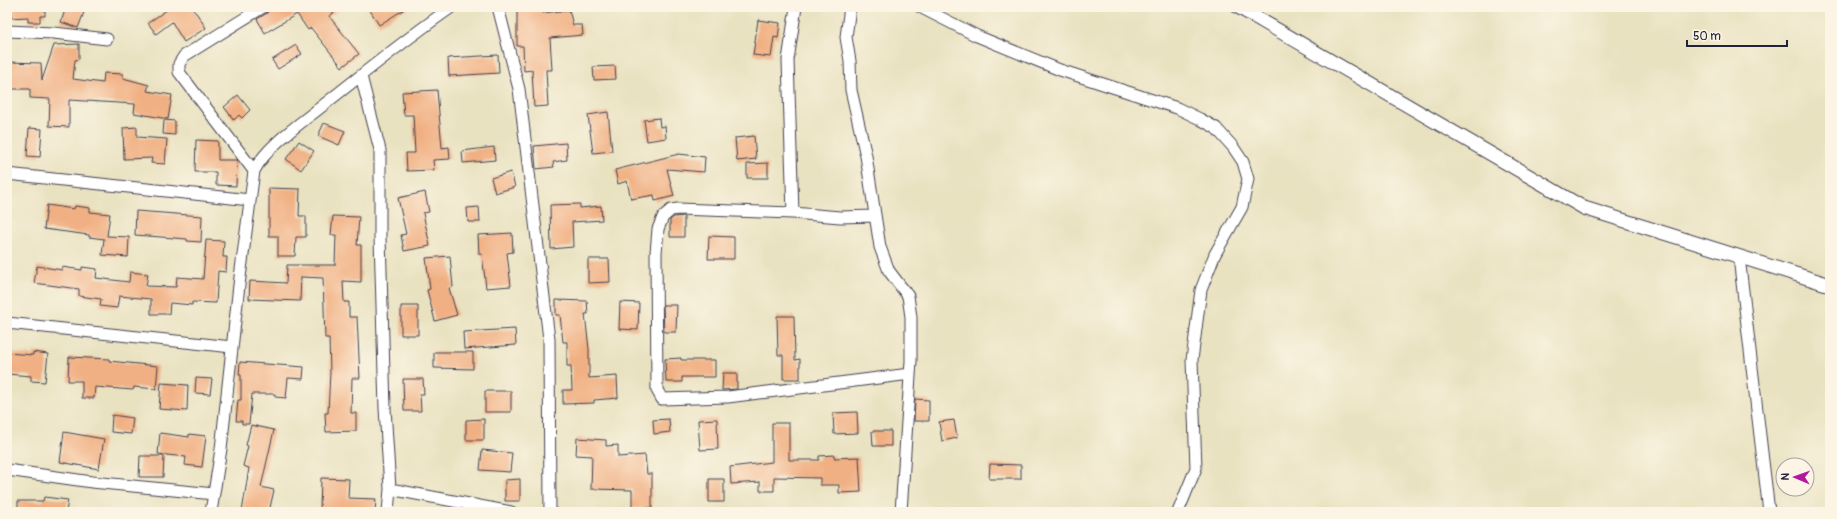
<svg xmlns="http://www.w3.org/2000/svg" width="1837" height="519" viewBox="0 0 1837 519" font-family="Pangolin,sans-serif">
<rect width="100%" height="100%" fill="#fcf5e5"/>
<filter id="ink" filterUnits="userSpaceOnUse"><feTurbulence type="fractalNoise" baseFrequency=".025" numOctaves="2"/><feDisplacementMap in="SourceGraphic" scale="8" xChannelSelector="R" yChannelSelector="G"/><feConvolveMatrix kernelMatrix="1 2 1 2 8 2 1 2 1" color-interpolation-filters="sRGB"/></filter>
<filter id="wash" filterUnits="userSpaceOnUse"><feTurbulence type="fractalNoise" baseFrequency=".012" numOctaves="4" result="noise"/><feDisplacementMap in="SourceGraphic" scale="16" xChannelSelector="R" yChannelSelector="G"/><feGaussianBlur stdDeviation="0.9" result="paint"/><feColorMatrix in="noise" values="0 0 0 0 0 0 0 0 0 0 0 0 0 0 0 0 0 1.4 0 .05"/><feComposite in="paint" operator="in"/></filter>
<g filter="url(#wash)">
<rect width="100%" height="100%" fill="#e9e2c1"/>
<g id="blocks">
<!-- building -->
<path fill="#f1b083" d="M7,7H45V16H40V22H28V17L7,18Z
M66,7H86L78,28L61,22Z
M171,7H190L197,14L206,28L184,42L172,22L156,34L148,23Z
M271,7H343L329,16L359,54L342,67L311,28L308,30L297,14L265,33L257,19L267,13Z
M368,7H408L379,25Z
M517,7H542L543,13L569,10L573,25H582L583,35L550,38L552,70H546L548,106L534,107L532,70L524,71L523,46H517Z
M758,20L780,23L778,38L774,37L771,57L753,55Z
M79,44V59L75,60L73,79L103,83L104,73L123,74V78L149,85L147,91L172,95L168,119L134,113L135,104L69,100V127L49,126L50,99L30,98V89H8V62L41,63L42,80L54,45Z
M296,45L302,54L278,69L272,60Z
M498,55L499,73L449,76L448,58Z
M615,66L616,79L594,80L593,67Z
M437,90L442,148L449,147L450,159L433,160L434,170L407,171L406,153H415L413,115H404L402,92Z
M238,95L250,110L242,118L239,115L234,120L224,107Z
M608,112L612,151L593,153L588,115Z
M659,118L660,127L665,126L666,138L647,141L644,120Z
M164,120L175,121V135L163,134Z
M324,123L345,131L339,145L318,136Z
M137,127V137L167,139L165,164L151,163L152,158L124,159L123,128Z
M29,128L42,129L40,157L27,156Z
M754,136L756,159L737,161L735,138Z
M196,140L218,141V160H237L236,186L216,185V172H195Z
M299,141L314,151L301,170L286,159Z
M566,143L567,160L553,162L554,167L536,169L534,146Z
M494,147L495,160L463,163L462,151Z
M679,154L705,157L704,172L667,169L674,196L655,201L654,195L631,199L627,181L618,184L615,170Z
M768,163V178H747V164Z
M511,172L515,187L495,193L491,178Z
M269,188L300,189L299,216H306V237H296L295,256H278V236H269Z
M425,192L429,212L423,213L430,246L404,251L401,235L406,234L398,198Z
M580,204V208L601,206L602,220L572,222L573,247L551,249L550,205Z
M47,205L74,209L75,206L90,208V212L110,214L107,236L129,237L128,257L102,255L104,239L89,237V235L44,229Z
M479,207L480,222H468L467,208Z
M136,211L202,216L201,242L187,241V239L135,235Z
M333,216L359,217L357,245H361V282L343,281L344,302H349V317H357L360,378H352L351,413H356V431L326,432L325,413H328L330,372L329,338H325L323,278L301,277L300,301L249,299L250,281L286,283L287,265H335L336,235H331Z
M684,216V237H670V220L674,217Z
M512,233L513,252L507,253L511,286L486,288L482,254H479L478,235Z
M709,236L734,237V259H708Z
M206,240L224,241L223,257H227L226,272L218,271L216,303L192,302V305L170,303L169,314H151V299L119,296L117,308L100,306L101,299L79,296V289L34,283L37,266L62,270V267L82,270V267L97,269L96,278L129,282L130,272L148,274L146,286L176,287L177,277L203,279Z
M450,256L453,287L449,288L457,315L435,321L427,290L430,289L426,258Z
M588,259H609L610,282L588,283Z
M556,300L587,301L588,314H585L589,349V378L617,376L618,398L594,400V403L563,404V390H572L571,366H567V342H563L560,315H556Z
M620,302L639,303L638,330L619,329Z
M663,305H677L676,332H664Z
M401,306H418V335H401Z
M777,316H794L795,360L800,359V379H783V355H778Z
M515,329L516,345L464,349L463,332Z
M33,352L48,354L45,382L31,381V376L7,374V353L33,355Z
M434,352H473V369L434,368Z
M69,357L109,359V361L158,366L156,389L134,387L133,390L95,387L94,398H82V381H68Z
M681,358V360H715V377H682V382H666L665,359Z
M240,362L304,367L303,379L288,378L286,398L275,397V394H252L249,424H242V421H236L238,400H241V375H239Z
M723,373H737V389L722,390Z
M196,378L212,379L210,394L195,393Z
M403,379H423L424,394H420L421,411H404Z
M161,383L188,385L187,411L159,409Z
M485,391H511V412H485Z
M915,399L929,400V421H914Z
M857,412L858,433L834,434L833,413Z
M112,415L133,418L131,434L111,432Z
M484,419V440H466V420Z
M669,419L670,432L654,434L653,420Z
M717,419L718,449L700,450L698,420Z
M954,420L957,438L942,441L939,422Z
M772,423H789V460H819V456L834,455V458L859,457L861,492L839,493V485H820V478L774,477V491H760V482L731,484L730,467L772,462Z
M251,425L274,430L261,487L274,490L269,512H242L249,468L243,466L248,446L246,445Z
M872,431H891V446H873Z
M64,432L104,439L99,469L60,462Z
M160,433L189,437V434L206,436L202,467L185,465L186,457L158,454Z
M577,438L606,440V446L618,445V457L645,455L647,474H652V508H632V490L591,489L592,456L576,455Z
M482,450L512,453L510,472L480,470Z
M140,456H164L163,477H139Z
M990,464L1021,465V479H989Z
M321,478L349,479L348,498L376,499L375,512H320Z
M520,479V501H505V480Z
M709,479H724V502H709Z
M44,497L68,500L66,512H18V501H43Z"/>
</g>
</g>
<g filter="url(#ink)">
<use href="#blocks" fill-opacity="0" stroke="#403f4f" stroke-width="1"/>
<g fill="none" stroke-linecap="round" stroke-linejoin="round">
<defs>
<path id="minor" d="M498,7L519,89L549,339L550,512
M796,7L788,60L793,213L840,217L875,216
M850,7L846,37L850,61L851,90L866,156L880,247L889,271L908,296L911,317V361L901,512
M920,7L977,36L1060,70L1177,108L1200,119L1216,128L1233,147L1243,162L1248,179L1242,207L1215,254L1201,290L1192,360L1196,468L1178,512
M7,31L54,33L107,39
M361,76L380,150V237L385,408L390,489L388,512
M254,171L179,72V64L184,56L263,7
M7,174L250,200
M793,213L678,209L671,210L663,217L658,229L656,253L657,390L662,399L728,397L910,374
M1739,257L1769,512
M7,323L232,347
M7,470L92,482L214,494
M390,489L511,512
M211,512L221,449L239,285L254,171C268,144 303,122 326,103C368,70 408,37 452,7"/>
<path id="tertiary" d="M1238,7L1584,208L1830,285"/>
</defs>
<!-- minor casing -->
<use href="#minor" stroke="#403f4f" stroke-width="13"/>
<!-- tertiary casing -->
<use href="#tertiary" stroke="#403f4f" stroke-width="15"/>
<!-- minor -->
<use href="#minor" stroke="#fff" stroke-width="11"/>
<!-- tertiary -->
<use href="#tertiary" stroke="#fff" stroke-width="13"/>
</g>
</g>
<!-- margin -->
<rect width="1837" height="519" fill="none" stroke="#fcf5e5" stroke-width="24"/>
<!-- north arrow -->
<g transform="translate(1795 477) rotate(272)"><circle r="19" fill="#fcf5e5" stroke="#a5a1a1"/>
<path d="M0-3L7 15L0 10L-7 15Z" fill="#b5179e"/>
<text y="-6" font-size="11" font-weight="bold" text-anchor="middle" fill="#22223b">N</text>
</g>
<!-- scale -->
<path d="M1687 40v6h100v-6" fill="none" stroke="#22223b" stroke-width="2"/>
<text x="1693" y="40" font-size="12" fill="#22223b" stroke="#fcf5e5" stroke-width="3" paint-order="stroke">50 m</text>
</svg>
